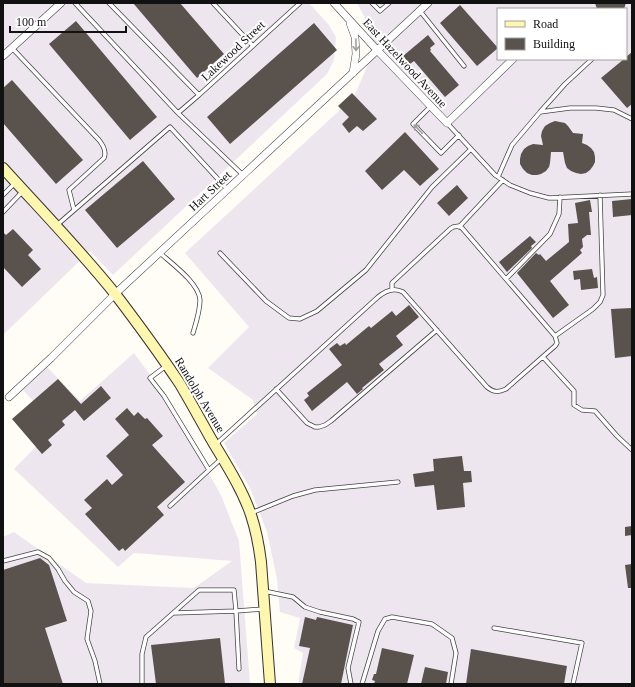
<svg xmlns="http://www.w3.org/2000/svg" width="635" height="687" viewBox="0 0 635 687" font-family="Georgia,serif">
<rect width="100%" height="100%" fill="#fffdf5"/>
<!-- industrial -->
<path fill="#eee6ef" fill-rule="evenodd" d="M3,3H309L328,24L336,37L334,60L327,74L113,275L90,251L3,335Z
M357,3H632V684H298L303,653L294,648L300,618L280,612L277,579L267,532L250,488L224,443L257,414L253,400L208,368L249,327L185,253L354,97L371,57L370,27ZM498,9H626V59H498Z
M134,353L159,387L221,495L239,541L250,684H3V537L14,532L86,583L194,588L232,561L134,553L118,567L14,469L56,426L23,390L47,367L80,401Z"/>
<!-- building -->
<path fill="#5a524d" d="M133,3H180L224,54L197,78Z
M595,3H626L624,9H597Z
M460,5L498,48L477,66L440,23Z
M76,21L157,117L130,140L49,44Z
M314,23L337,50L230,144L207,117Z
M428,35L435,44L430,48L431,50L430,51L459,85L445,97L414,61L410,64L403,56Z
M632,52V104L627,108L601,78L624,59H626V57Z
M12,80L83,160L56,184L3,123V88Z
M352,93L377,119L363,131L357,126L349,133L342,124L349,117L338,106Z
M555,121L565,123L568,126L573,133L583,134L582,143L587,145L591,148L594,152L595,157V162L593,166L590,170L586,173L581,174L576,173L571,171L567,168L565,163L563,152H551L550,163L549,167L546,171L541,174L537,175H532L527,173L523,169L520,164V159L521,154L524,149L528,146L533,144L543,145L541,136L542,131L545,126L550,123Z
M405,132L439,169L420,186L404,170L382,190L365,171Z
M143,161L175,199L117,248L85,210Z
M457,185L468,198L449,216L437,203Z
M632,199V215L613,217L612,201Z
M590,200L592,212H589L591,235H587L582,239L583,247L580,250L582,253L550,281L569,305L553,318L517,273L536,253L539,255L540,254L546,261L569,242L568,224L578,223L575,203Z
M13,229L33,250L28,255L41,269L22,287L3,267V232L6,235Z
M530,236L536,242L531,246L532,248L507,272L499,262Z
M592,269L594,278L597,277L598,288L581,290L580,279L574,280L573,271Z
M409,305L419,317L396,336L403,345L379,364L384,370L362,388L363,389L357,394L347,382L312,411L304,400L309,396L307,393L342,365L329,349L337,343L340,346L345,343L346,345L369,326L371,328L392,311L396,316Z
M632,308V356L615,358L611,309Z
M58,379L81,404L101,386L111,398L84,421L75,410L62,421L65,425L48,440L52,445L42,454L12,419Z
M127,408L134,416L138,412L145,419L147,418L163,436L152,445L185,482L157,507L164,515L125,551L123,548L119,551L85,514L92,508L84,500L107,479L112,485L123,475L106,456L129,435L115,419Z
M462,456L464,471H471L472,482L463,483L465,507L437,510L434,485L415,487L413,474L434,471L433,459Z
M632,526V535L625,536V527Z
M40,558L49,565L67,621L45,628L63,684H3V570Z
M632,564V588H628L625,565Z
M305,617L316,620L317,617L353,625L341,684H302L310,648L299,646Z
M220,638L225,684H156L151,645Z
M382,648L414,655L407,684H374L375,681L372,680L374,674H376Z
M471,649L567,666L564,684H466Z
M425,667L448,672L446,684H421Z"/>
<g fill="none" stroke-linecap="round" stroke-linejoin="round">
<defs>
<path id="lane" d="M75,3L178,113L243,175
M109,3L199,95
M213,3L253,46
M372,3L380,11L389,3
M420,11L464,66
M12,48L99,140C103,145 107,151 104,158L69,190L74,210
M431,106L413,124L441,153L459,135
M540,112L565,84L592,59
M178,113L199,95L300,3
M447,123L495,175L510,185L530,193L549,198L632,194
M498,177L512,145L540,112L570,108H596L614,110L632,119
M3,195L15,183
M3,212L23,191
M57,225L170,127L228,190
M459,227L503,180
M160,253C171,263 199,283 200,300C200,311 196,323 193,333
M220,253L266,301L289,318L300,319L317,311L366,270L432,187L471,149
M506,279L550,234L559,214L560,197
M555,336L593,309L600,302L603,295L600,195
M543,357L574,391V405L582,410L595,411L617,436L632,450
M166,366L150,378L164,396L209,470
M276,389L307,423L315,427H319L325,425L331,421L437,330
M216,444L378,297C385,291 394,287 403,292L487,387C494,393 499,392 506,389L555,346L557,343L555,336L462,228L459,226L453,227L450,229L394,281L392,283V290
M170,506L222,458
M251,513L293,496L315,490L398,482
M3,561L38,552L49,558L58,569L65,581L74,592L88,601L91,611L87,639L95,661L100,684
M264,591L293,597L305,607L320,612L353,619L359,622L348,668L351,684
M174,613L236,611L239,669
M494,628L582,643L573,684
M142,684V654L146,637L199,590H234L236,611L264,609
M362,684L378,631L385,619L392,617L432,624L452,638L456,653L451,684"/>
<path id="street" d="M334,3L377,50L447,123L513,59
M350,23L355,37L356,54L353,73
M3,56L61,3
M9,397L51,358L115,294L428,3"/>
<path id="secondary" d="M3,168C41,210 81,251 116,295C138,324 160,354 180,384C190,401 200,419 210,437C224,461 242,488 251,515C256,530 259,546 261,562L270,684"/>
</defs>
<!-- lane casing -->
<use href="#lane" stroke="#444" stroke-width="5"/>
<!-- street casing -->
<use href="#street" stroke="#444" stroke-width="8"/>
<!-- secondary casing -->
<use href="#secondary" stroke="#333" stroke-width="12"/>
<!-- lane -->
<use href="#lane" stroke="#fff" stroke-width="3.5"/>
<!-- street -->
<use href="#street" stroke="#fff" stroke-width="7"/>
<!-- secondary -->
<use href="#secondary" stroke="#fff6b0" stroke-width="10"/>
</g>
<!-- one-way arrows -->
<defs><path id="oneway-shaft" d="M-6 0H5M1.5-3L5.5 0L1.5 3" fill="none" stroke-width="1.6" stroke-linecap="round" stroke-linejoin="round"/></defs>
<g stroke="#a0a0a0">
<use href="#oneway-shaft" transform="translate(356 45) rotate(89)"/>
<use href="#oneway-shaft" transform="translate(418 129) rotate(-134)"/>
</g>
<g text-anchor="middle" stroke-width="4" stroke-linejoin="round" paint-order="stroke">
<!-- street labels -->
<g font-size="12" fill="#111" stroke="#fff">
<text transform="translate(233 51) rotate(-43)" y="4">Lakewood Street</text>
<text transform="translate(405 63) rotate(47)" y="4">East Hazelwood Avenue</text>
<text transform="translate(210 191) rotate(-43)" y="4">Hart Street</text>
<text transform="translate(200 395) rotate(59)" y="4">Randolph Avenue</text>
</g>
</g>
<!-- border -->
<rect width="635" height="687" fill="none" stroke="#111111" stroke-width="8"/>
<!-- legend -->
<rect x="497" y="8" width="130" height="52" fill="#ffffff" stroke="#a0a0a0"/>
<rect x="505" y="21" width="20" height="6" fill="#fff6b0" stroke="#a0a0a0"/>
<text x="533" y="28" font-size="12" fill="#111111">Road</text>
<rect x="505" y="38" width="20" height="12" fill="#5a524d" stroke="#a0a0a0"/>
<text x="533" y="48" font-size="12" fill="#111111">Building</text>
<!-- scale -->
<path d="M10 26v6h116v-6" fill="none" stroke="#111111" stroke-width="2"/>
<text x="16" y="26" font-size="12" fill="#111111" stroke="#ffffff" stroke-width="3" paint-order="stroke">100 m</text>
</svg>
